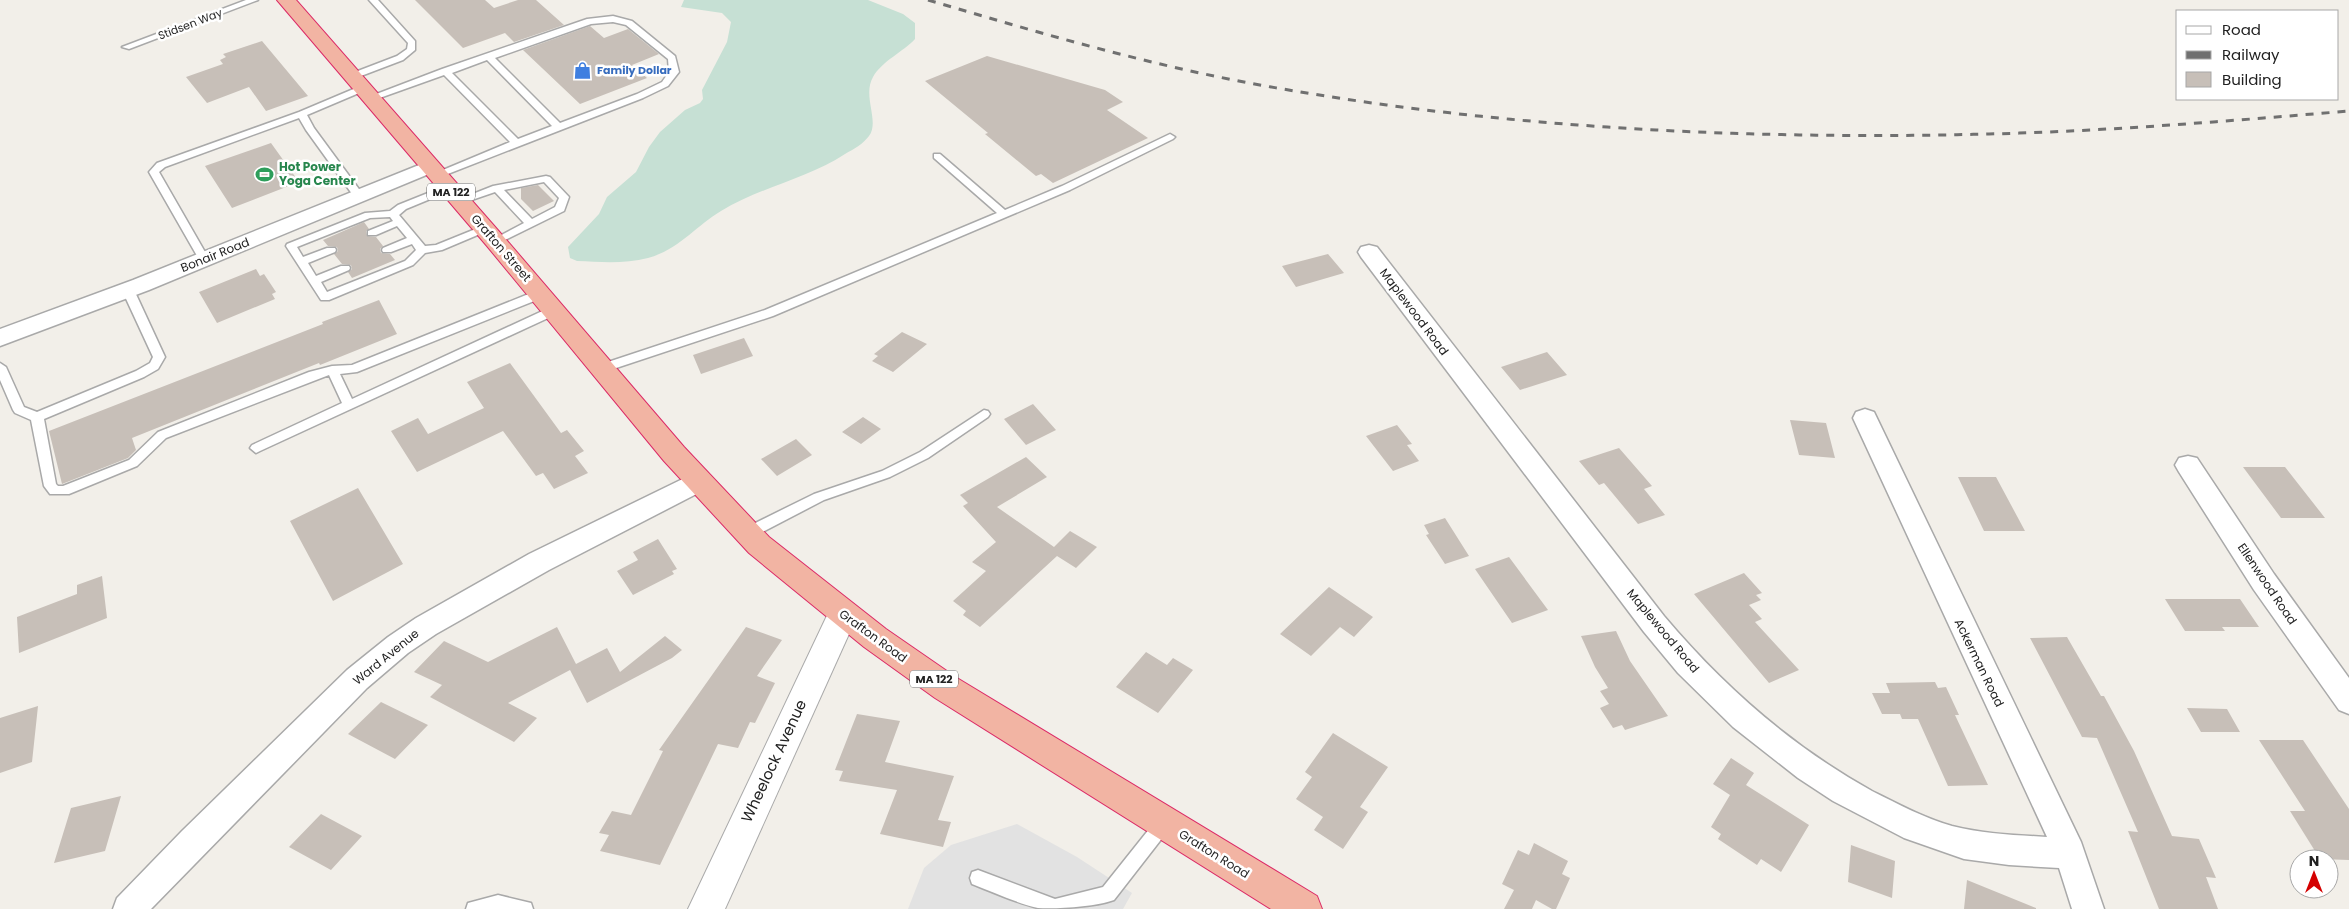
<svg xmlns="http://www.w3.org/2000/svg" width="2349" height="909" viewBox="0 0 2349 909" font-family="Poppins,sans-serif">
<rect width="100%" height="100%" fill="#f2efe9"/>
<!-- wetland -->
<path fill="#c6e0d4" d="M684,0H868L903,14L915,23V39C903,52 882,61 873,77C862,96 880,121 869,136C863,144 854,149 845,154C807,179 760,187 721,211C696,226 678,250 648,258C625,264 601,262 577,261L570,258L568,247L599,214L607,197L636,172L649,147L660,132L685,110L700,103L703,99L702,90L727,42L731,22L722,13L681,7Z"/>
<!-- parking -->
<path fill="#e2e2e2" d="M1017,824L1077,857L1132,893L1123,909H908L924,868L951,845Z"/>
<!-- building -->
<path fill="#c7bfb8" d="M415,0H485L494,8L518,0H536L564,25L514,42L505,33L463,48Z
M590,26L604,38L628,29L659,54L632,65L647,78L580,104L523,50Z
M262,41L308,96L266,111L249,87L207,103L186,77L223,64L220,60L226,57L223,54Z
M987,56L1105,90L1123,102L1107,110L1148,138L1053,183L1041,174L1036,176L985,134L988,133L925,81Z
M271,143L299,182L232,208L205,166Z
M538,185L554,201L533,211L521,199V188Z
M364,222L369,229L366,231L367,236L376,237L383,246L380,249L381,253L390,254L395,260L352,278L348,272L352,269L351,265L342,264L334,254L338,251L337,247L328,246L323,240Z
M1328,254L1344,273L1296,287L1282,266Z
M256,269L260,276L264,274L276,292L272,294L275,299L217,323L199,292Z
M379,300L397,334L320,365L319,363L132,438L136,450L128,458L62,484L49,431L323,324L322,322Z
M902,332L927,344L893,372L872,361L878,356L874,354Z
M744,338L753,356L701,374L693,355Z
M1547,352L1567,375L1520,390L1501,367Z
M510,363L561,433L567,430L584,451L575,456L588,473L554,489L543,473L536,476L503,431L417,472L391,431L418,418L428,434L484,408L467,382Z
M1033,404L1056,430L1026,445L1004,419Z
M863,417L881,429L861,444L842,432Z
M1790,420L1826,423L1835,458L1799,455Z
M1397,425L1412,444L1407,445L1419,461L1393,471L1366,436Z
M796,439L812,455L777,476L761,459Z
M1619,448L1652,486L1644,489L1665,515L1638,524L1604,483L1599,485L1579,461Z
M1026,457L1047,477L997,507L1054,547L1070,531L1097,547L1076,568L1057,556L980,627L963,615L966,611L953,601L986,571L972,562L996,542L963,506L968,503L960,495Z
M2243,467H2285L2325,518H2281Z
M1958,477H1996L2025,531H1984Z
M358,488L403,564L333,601L290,521Z
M1445,518L1469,556L1445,564L1426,535L1429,534L1424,525Z
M658,539L677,569L672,571L674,574L633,595L617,571L638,560L633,552Z
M1509,557L1548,610L1512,623L1475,569Z
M1744,573L1762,593L1756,595L1761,600L1749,605L1762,619L1755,622L1799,670L1769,683L1694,594Z
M102,576L107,618L19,653L17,617L77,594V585Z
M1329,587L1373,617L1354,637L1340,627L1311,656L1280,634Z
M2165,599H2240L2259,627H2222L2225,631H2185Z
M557,627L576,664L607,648L620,672L665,636L682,650L672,658L587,703L570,670L508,703L537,718L514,742L430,697L442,685L414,672L444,641L488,662Z
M746,627L782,640L757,676L775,683L755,723L750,722L738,748L718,744L660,865L600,851L609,835L599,833L612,811L631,815L663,751L659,750Z
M1616,631L1630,661L1668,716L1625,730L1622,725L1613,728L1600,708L1609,704L1600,691L1608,688L1595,667L1581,636Z
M2067,637L2101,696H2104L2134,751L2172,836L2199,839L2216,878L2206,877L2218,909H2159L2128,831L2138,832L2097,738L2082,737L2030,638Z
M1146,652L1167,665L1173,658L1193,670L1158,713L1116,687Z
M1935,682L1938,688L1946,687L1959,715H1955L1988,785L1948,786L1918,719H1902L1900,714H1882L1872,693H1890L1886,683Z
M381,702L428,725L395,759L348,734Z
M38,706L32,762L0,773V718Z
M2187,708L2227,709L2240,732H2201Z
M857,714L900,721L885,762L954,776L938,820L951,822L943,847L880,834L897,790L839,781L843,771L835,770Z
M1333,733L1388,767L1360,807L1368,812L1343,849L1314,830L1323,817L1296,799L1312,777L1305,772Z
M2259,740H2303L2349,809V860L2320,859L2290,811H2305Z
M1731,758L1754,773L1746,785L1809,825L1781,872L1761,859L1757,865L1718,839L1721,834L1711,827L1730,795L1713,784Z
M121,796L105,851L54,863L71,808Z
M321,814L362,836L331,870L289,847Z
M1534,843L1568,861L1562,874L1570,878L1556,909H1552L1536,900L1532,909H1504L1514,890L1502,884L1518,850L1529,855Z
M1851,845L1895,861L1892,898L1848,882Z
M1967,880L2036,908V909H1964Z"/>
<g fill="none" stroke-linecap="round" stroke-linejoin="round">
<defs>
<path id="service" d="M246,0H258L129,49L122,47Z
M369,0H378L415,41V50L403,60L353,79L350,78V74L397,56L407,49L408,43Z
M613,16L632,21L675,56L679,72L668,86L643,98L440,177L436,178L431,175L510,142L444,75L374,100H368L366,98L442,69L587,19ZM613,22L626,25L668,59L669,72L662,82L637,94L560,123L495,58L591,24ZM487,60L552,126L518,139L452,73Z
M363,85L366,86V90L307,115L314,128L364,196L363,198H355L306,130L299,118L165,167L159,172L209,259L208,261H200L149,172L157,163L299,112Z
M1170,134L1175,137L1173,139L1070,190L773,316L607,371H599L597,368L599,365L765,310L997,213L934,158V154H940L1005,210L1062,186Z
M546,176L550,177L569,197L564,211L499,243L495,244L490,241L524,223L495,192L460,204L455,201L493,186ZM544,182L559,198L555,207L532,219L504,190Z
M448,185L453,188L452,190L406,209L399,215L425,246L436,245L483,226L487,227V231L442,250L425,253L413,265L329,300H321L286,246L287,244L365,213L390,211L398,205ZM390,217L393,221L368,231V235H376L397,226L407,238L383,248L382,250L383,252H391L412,244L416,250L405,261L327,292L321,282L349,270L350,268L349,266H341L316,276L308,263L335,252L336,250L335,248H327L303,257L297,247L370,218Z
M128,286L134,290L165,357L158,369L144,377L44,419L56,484L58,486H63L129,460L158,432L309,372L332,366L352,365L536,291L540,290L546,294L544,297L357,372L340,374L352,399L551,307L555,306L561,310L559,313L260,451L256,453L250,448L252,445L342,403L329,375L166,438L137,466L69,494H50L44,486L31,420L15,413L13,410L0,380V363L6,367L24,407L37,412L136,371L150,363L153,357L122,290Z
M984,410L988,411L990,414L988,417L928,458L890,477L824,500L753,537H743L741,533L743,529L814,494L882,471L920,452Z
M1164,816L1170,818L1172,823L1170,828L1114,900C1095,907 1057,909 1038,908C1016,903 993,892 972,884L970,878L972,872L978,870L1055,899L1103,887L1158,818Z
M498,895L531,903L533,909H466L468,903Z"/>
<path id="minor" d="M429,161L436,163L439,167L436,171L149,290L0,346V329L133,280Z
M1369,245L1377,247L1664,616C1723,686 1791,746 1872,791C1898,804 1924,818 1952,826C1983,834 2015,835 2047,837L1853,418L1856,412L1865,409L1874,412L2081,842L2104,909H2072L2059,868L2009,865L1964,859L1904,838L1833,801L1798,778L1733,727L1678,673L1644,632L1361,257L1358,252L1361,247Z
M2188,456L2197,458L2274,574L2349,678V714L2339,710L2254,590L2179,472L2175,465L2179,458Z
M699,471L708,474L712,481L708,488L549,570L436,634L408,653L367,688L151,909H113L117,898L182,831L347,670L388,637L416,618L529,554Z"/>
<path id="tertiary" d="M843,601L854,605L858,614L725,909H688L832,605Z"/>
<path id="trunk" d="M277,0H296L503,236L684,447L769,537L886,629L957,678L1317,896L1322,909H1271L935,698L864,647L749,553L664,461L487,246Z"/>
</defs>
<!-- service casing -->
<use href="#service" stroke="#a9a9a9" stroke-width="3"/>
<!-- minor casing -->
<use href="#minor" stroke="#a9a9a9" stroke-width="3"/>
<!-- tertiary casing -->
<use href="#tertiary" stroke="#a9a9a9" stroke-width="2"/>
<!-- trunk casing -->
<use href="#trunk" stroke="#dc2a67" stroke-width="2"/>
<!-- service -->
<use href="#service" fill="#fff" fill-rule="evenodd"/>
<!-- minor -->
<use href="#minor" fill="#fff" fill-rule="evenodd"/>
<!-- tertiary -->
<use href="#tertiary" fill="#fff" fill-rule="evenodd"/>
<!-- trunk -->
<use href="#trunk" fill="#f2b4a3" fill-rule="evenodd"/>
<!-- rail -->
<path stroke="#707070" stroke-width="3" stroke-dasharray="8 8" stroke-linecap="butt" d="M928,0C1043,34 1159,68 1277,88C1512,129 1751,140 1989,134C2109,131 2229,121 2349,111"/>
</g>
<!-- icons -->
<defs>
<symbol id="shop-bare" viewBox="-9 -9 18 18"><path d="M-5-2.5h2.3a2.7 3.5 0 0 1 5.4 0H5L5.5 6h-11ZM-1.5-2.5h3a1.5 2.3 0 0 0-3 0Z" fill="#3f7fe0" stroke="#fff" stroke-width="2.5" paint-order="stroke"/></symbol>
<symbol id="stadium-bare" viewBox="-9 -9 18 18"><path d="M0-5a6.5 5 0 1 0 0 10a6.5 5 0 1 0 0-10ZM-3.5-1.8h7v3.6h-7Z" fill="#2e9e5b" stroke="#fff" stroke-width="2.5" paint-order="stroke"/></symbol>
</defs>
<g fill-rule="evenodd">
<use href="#shop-bare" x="570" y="58" width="25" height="25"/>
<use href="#stadium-bare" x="252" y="162" width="25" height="25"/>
</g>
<g text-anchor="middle" stroke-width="5" stroke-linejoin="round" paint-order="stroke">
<!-- far-street labels -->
<g font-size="11" fill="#222" stroke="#fff">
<text transform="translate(190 24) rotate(-21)" y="4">Stidsen Way</text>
</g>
<!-- far-shop labels -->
<g font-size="11" font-weight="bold" fill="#366cbe" stroke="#fff" text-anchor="start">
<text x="597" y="74">Family Dollar</text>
</g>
<!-- shield labels -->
<g fill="#fff" stroke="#646464" stroke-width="1">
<rect x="427" y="183.5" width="48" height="17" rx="4"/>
<rect x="910" y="670.5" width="48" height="17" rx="4"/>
</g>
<g font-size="11" font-weight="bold" fill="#222">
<text x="451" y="196">MA 122</text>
<text x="934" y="683">MA 122</text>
</g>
<!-- leisure labels -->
<g font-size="12" font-weight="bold" fill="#27864d" stroke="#fff" text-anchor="start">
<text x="279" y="171">Hot Power<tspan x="279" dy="14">Yoga Center</tspan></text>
</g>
<!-- street labels -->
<g font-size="12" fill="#222" stroke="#fff">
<text transform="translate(501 248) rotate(49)" y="4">Grafton Street</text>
<text transform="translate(215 255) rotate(-22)" y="4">Bonair Road</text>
<text transform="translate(1414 312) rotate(53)" y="4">Maplewood Road</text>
<text transform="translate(2267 584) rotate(56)" y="4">Ellenwood Road</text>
<text transform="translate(1663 631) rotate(50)" y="4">Maplewood Road</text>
<text transform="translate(873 636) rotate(36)" y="4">Grafton Road</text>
<text transform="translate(386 657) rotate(-39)" y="4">Ward Avenue</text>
<text transform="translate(1979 663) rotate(64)" y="4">Ackerman Road</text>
<text transform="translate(1214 854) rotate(32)" y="4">Grafton Road</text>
</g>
<!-- near-street labels -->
<g font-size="15" fill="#222" stroke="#fff">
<text transform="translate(774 761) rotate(-65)" y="5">Wheelock Avenue</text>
</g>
</g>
<!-- legend -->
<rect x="2176" y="10" width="162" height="90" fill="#ffffff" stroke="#a7a7a7"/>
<rect x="2186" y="26" width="25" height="8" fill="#ffffff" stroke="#a7a7a7"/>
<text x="2222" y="35" font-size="15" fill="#222222">Road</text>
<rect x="2186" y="51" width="25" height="8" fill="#707070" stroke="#a7a7a7"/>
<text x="2222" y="60" font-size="15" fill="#222222">Railway</text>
<rect x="2186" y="72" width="25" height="15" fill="#c7bfb8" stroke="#a7a7a7"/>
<text x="2222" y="85" font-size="15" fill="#222222">Building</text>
<!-- north arrow -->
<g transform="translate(2314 874)"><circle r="24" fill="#ffffff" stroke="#a7a7a7"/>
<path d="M0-4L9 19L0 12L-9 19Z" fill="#d40000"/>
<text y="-8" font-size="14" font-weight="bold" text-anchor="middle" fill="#222222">N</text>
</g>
</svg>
